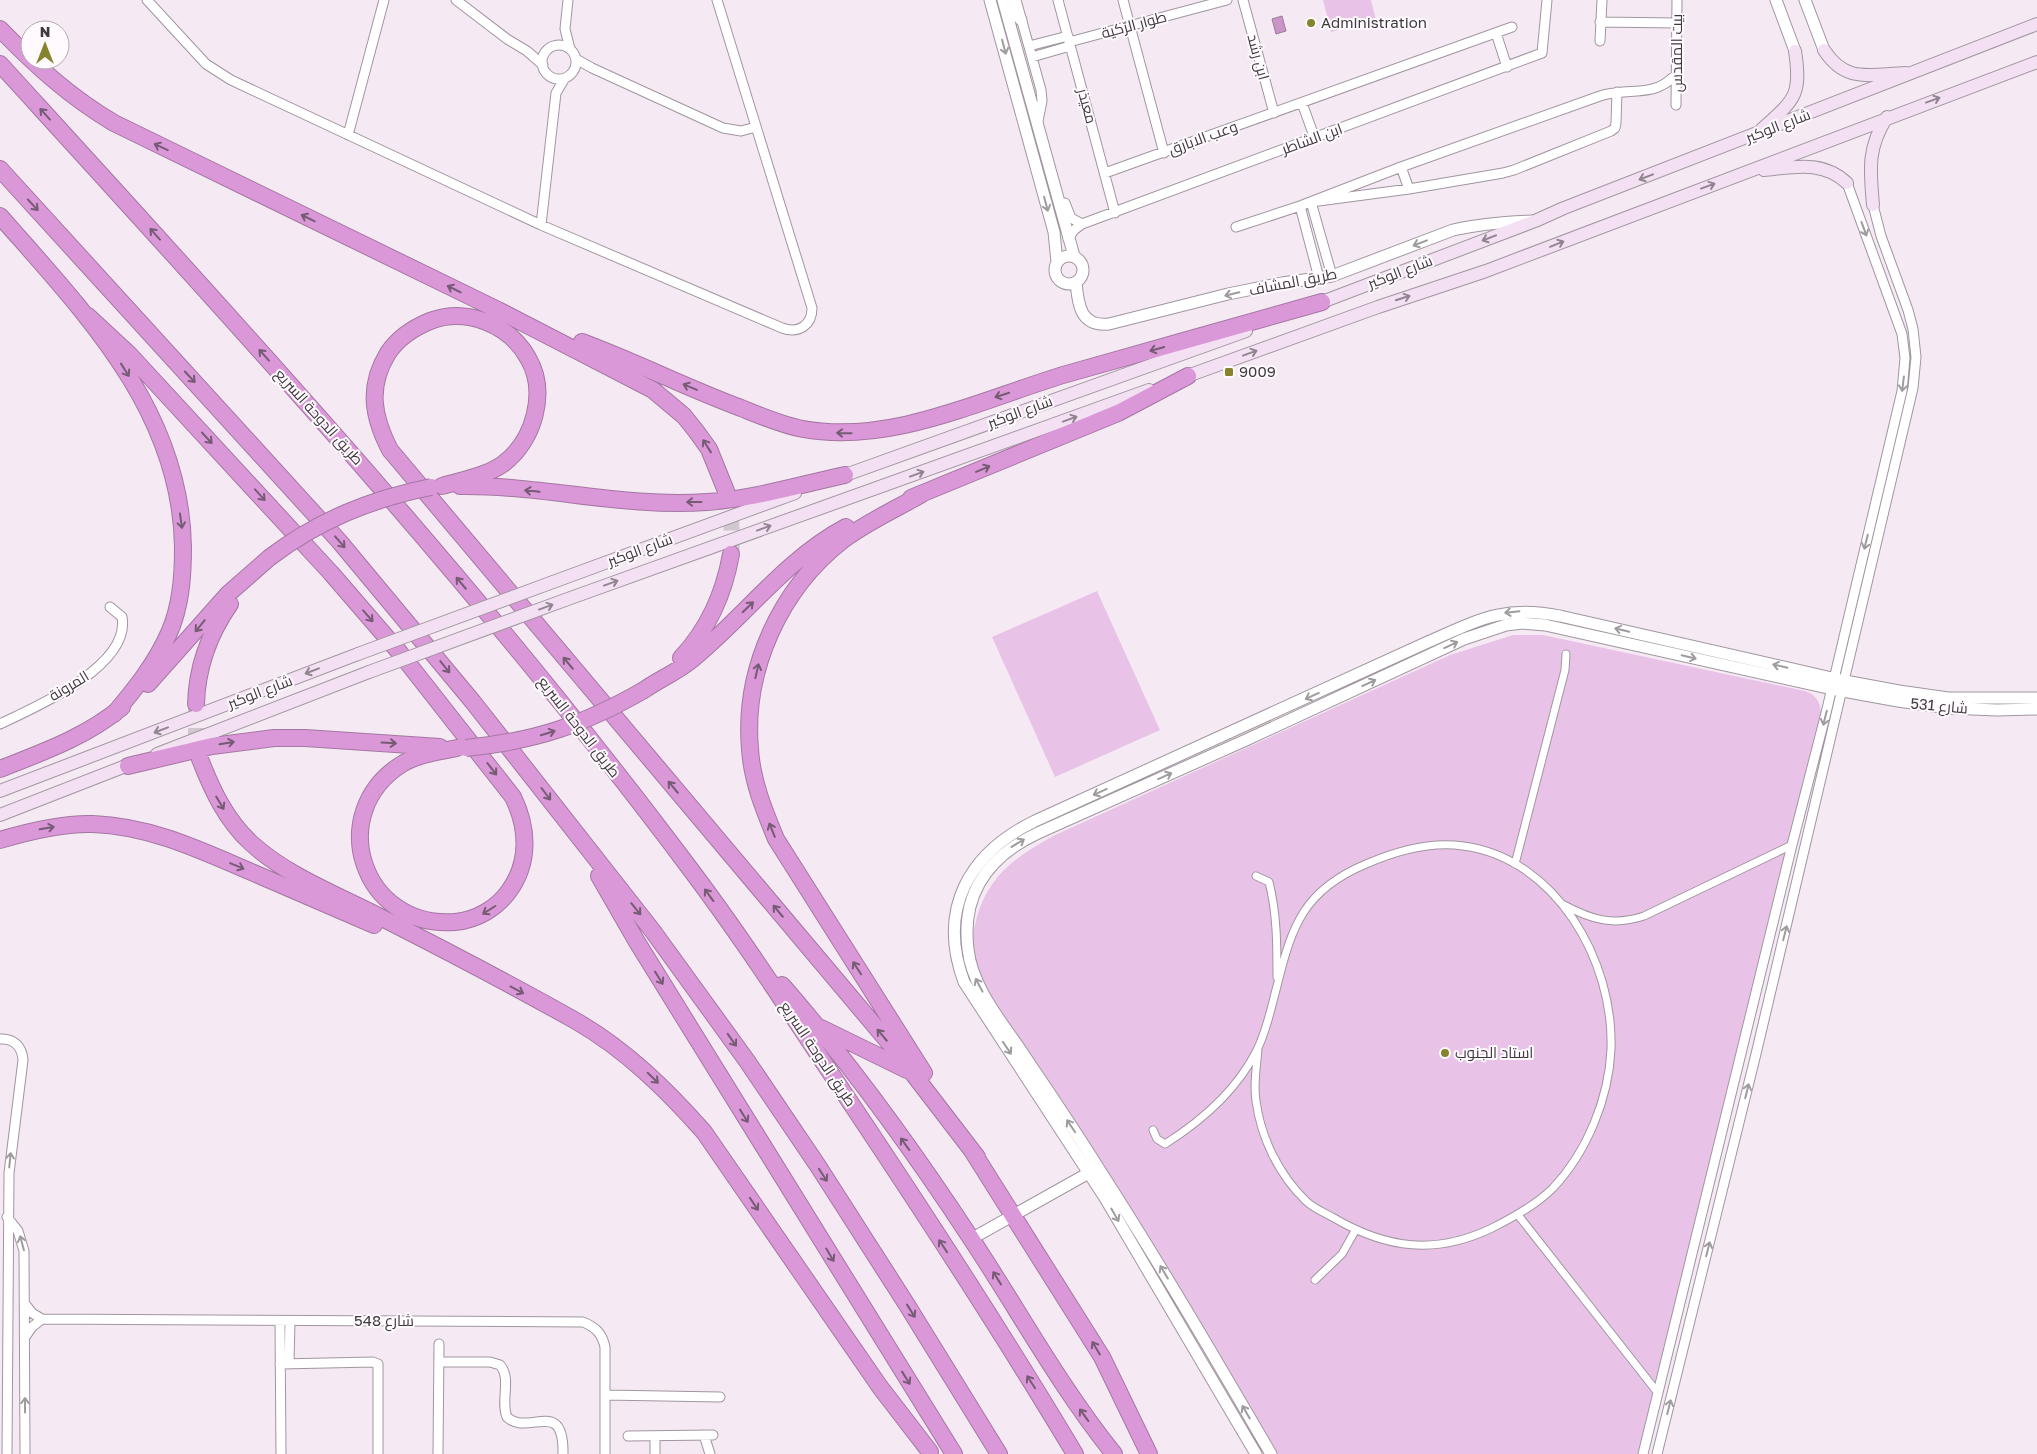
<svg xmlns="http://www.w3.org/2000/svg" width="2037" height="1454" viewBox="0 0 2037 1454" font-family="'Golos Text',Cairo,sans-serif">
<rect width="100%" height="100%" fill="#f5eaf4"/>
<!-- green -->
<path fill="#e9c3e7" d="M1323,0H1371L1376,20L1331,32Z
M1097,591L1160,730L1055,777L992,637Z
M1513,635H1543L1805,691C1817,695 1821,703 1821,715L1737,1064L1639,1454H1276L983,984C979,971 973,957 973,943C972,934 975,925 977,917C989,875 1017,856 1053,836L1450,655Z"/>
<!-- water -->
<path fill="#c994c6" stroke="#9f799d" d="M1282,16L1286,31L1276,34L1272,19Z"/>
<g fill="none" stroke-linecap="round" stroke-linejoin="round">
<!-- motorway-tunnel -->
<path stroke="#d0c7d0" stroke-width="16" stroke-dasharray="16 8" stroke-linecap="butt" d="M726,491C731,512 733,532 731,554
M196,704V741L199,754"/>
<defs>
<path id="pedestrian" d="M1515,864L1565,670L1566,654
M1256,876L1269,882C1277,914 1277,944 1277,977
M1564,905C1592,920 1614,926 1644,916L1792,845
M1153,1130L1157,1139L1165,1144C1203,1120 1237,1090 1257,1050C1267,1030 1271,1008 1277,986C1292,925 1304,890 1366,864C1396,851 1430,841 1463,846C1556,858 1614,961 1611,1049C1609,1098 1587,1152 1553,1188C1536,1205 1514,1217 1492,1228C1436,1255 1387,1249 1334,1218C1325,1213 1313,1208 1306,1201C1279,1175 1261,1138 1256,1101C1253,1084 1257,1065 1258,1048
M1518,1215L1658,1393
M1315,1280L1342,1254L1355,1231"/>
<path id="minor" d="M147,0L206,64L231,80L541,225L782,328C799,334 812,325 812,308L717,0
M456,0L507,39L527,51L543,65
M568,0L565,29L570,49
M1016,0L1041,90L1042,101L1038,121
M1058,0L1115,213
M1123,0L1164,153
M1243,0L1274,113
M1600,22L1677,23
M1496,33L1507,67
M1600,41L1602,0
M1069,42L1227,0
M542 62a17 17 0 1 1 34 0a17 17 0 1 1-34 0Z
M1029,46L1068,36
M1032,57L1070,46
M576,59L592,68L723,128L741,131L756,127
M1302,103L1315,139
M1676,105L1677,0
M348,135L384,0
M1401,167L1409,189
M1105,173L1512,27
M1065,203L1071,218L1082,224
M1300,206L1319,278
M541,225L556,93L565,78
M1236,227L1300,206L1401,167L1600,96C1618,90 1636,93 1652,89C1662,87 1669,81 1676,75
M1068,239L1074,230L1082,224L1542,53L1547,0
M1332,276L1311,202L1409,189L1503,173L1514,170L1611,131L1615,128L1616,123L1617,92
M0,724C36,707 131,666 122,617L110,607
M0,1039C14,1038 22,1047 23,1060L9,1173L7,1454
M7,1217L18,1231L24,1251L25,1454
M25,1304L32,1313L42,1319L583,1322C595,1327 602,1333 605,1347V1454
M280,1321L281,1454
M25,1337L32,1327L42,1319
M439,1362H490L500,1365C512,1379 500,1401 507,1417C528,1437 564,1396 563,1454
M289,1363L290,1321
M280,1364L373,1362L378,1364V1454
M605,1395L720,1397
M704,1435L710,1454
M628,1436L713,1435
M655,1436V1454
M438,1454L439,1344
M1643,1454L1792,845L1826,713L1902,391L1905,358L1902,334L1847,183
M1657,1454L1756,1054L1913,388L1916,357L1913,329L1908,310L1881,236L1873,205"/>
<path id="tertiary" d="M990,0L1054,232L1057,262
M1003,0L1074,256
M1776,0L1795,51
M1805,0L1824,50
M1005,1L1021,20
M1055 270a14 14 0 1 1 28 0a14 14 0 1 1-28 0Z
M1076,282C1078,306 1081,327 1109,324L1228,294L1282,283L1332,276L1453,230C1479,224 1504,222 1531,221
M971,1239L1094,1170
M1256,1454L1105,1198L964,982C937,909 969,853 1035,821L1430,641C1480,619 1505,605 1560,616L1845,681L1899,691L1948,698H2037
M1271,1454C1215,1358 1159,1262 1099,1169C1074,1129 1048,1091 1022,1052C1001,1021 972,987 968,949C961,893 989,856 1038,833L1246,740L1464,639L1506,625L1522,623L1545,625L1832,689L1898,701L1948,708L1997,710L2037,709"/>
<path id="secondary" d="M1824,50C1846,84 1870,74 1906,73
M1762,129C1794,100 1802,96 1795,51
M1764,170C1794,167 1823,160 1847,183
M1873,205C1870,170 1867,148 1887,117
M1314,305L1535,221L1564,208L2037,24
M1179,379L1378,307L1486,271L2037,62
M837,478L1246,331
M553,582L795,493
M565,600L1149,390
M157,754L369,672
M0,791L358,654
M0,815L136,762"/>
<path id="motorway" d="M0,29C35,65 70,97 114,123L498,310L653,390L684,416L696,431L709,449L726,491
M0,64C238,325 479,586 691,870C746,943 795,1020 846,1096C925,1214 1002,1332 1075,1454
M0,169L339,541L473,702L652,930L747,1061L818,1166L907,1305L999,1454
M0,216C85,313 181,410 183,547C183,576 181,606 169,633C156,663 135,689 114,714
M88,316L129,354L331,573L400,653L513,797C528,828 530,862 509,891C497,908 477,920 455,922C362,929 324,813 402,764C418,754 439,752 457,748
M582,342C636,362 687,388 741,408C761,416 782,425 803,429C890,445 981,400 1063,375C1149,350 1236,327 1322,302
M442,486C462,480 486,476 503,464C534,441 548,392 528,358C509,324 466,307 430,321C413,328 398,338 388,353C367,387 373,417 390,450L891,1045L977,1157
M460,486C543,485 624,508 707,502C753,499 799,485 845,475
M922,494C896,509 867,522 843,540C781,588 743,669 750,749C752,781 764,810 776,839L924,1073
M911,498L1118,413L1188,376
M681,658C709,628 724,594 731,554
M148,684L228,594L269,558
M644,690C658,680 675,673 689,662C743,619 784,560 846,527
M196,704C197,667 209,634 230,604
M200,759C212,790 226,820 251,843C287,876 338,895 382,918C447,951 512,985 576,1021C626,1050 666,1089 704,1132L880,1387L930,1452
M128,766L212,746L274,738H305L440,747
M0,769C43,752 86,737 122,707
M0,840C30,831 62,823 93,824C149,826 198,849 249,871C290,889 332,907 374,925
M599,876L637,942L954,1454
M782,985C850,1063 915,1153 972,1240C1019,1311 1060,1387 1114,1454
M821,1028L907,1070
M971,1149L1102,1357L1149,1454"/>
</defs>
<!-- pedestrian casing -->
<use href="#pedestrian" stroke="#a0969f" stroke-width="9"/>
<!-- minor casing -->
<use href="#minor" stroke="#a0969f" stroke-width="11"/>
<!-- tertiary casing -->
<use href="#tertiary" stroke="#a0969f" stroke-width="13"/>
<!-- secondary casing -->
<use href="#secondary" stroke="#a0969f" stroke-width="14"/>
<!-- motorway casing -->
<use href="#motorway" stroke="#a477a2" stroke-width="18"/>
<!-- pedestrian -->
<use href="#pedestrian" stroke="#fff" stroke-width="7"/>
<!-- minor -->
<use href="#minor" stroke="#fff" stroke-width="9"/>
<!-- tertiary -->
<use href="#tertiary" stroke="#fff" stroke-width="11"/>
<!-- secondary -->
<use href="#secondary" stroke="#f4e0f3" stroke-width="12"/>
<!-- motorway -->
<use href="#motorway" stroke="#db98d8" stroke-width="16"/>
<defs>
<path id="secondary-bridge" d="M358,654L553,582
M369,672L565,600"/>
<path id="motorway-bridge" d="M269,558C319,520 371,499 431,487
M466,748C536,741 583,725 644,690"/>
</defs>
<!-- secondary-bridge casing -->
<use href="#secondary-bridge" stroke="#a0969f" stroke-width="14" stroke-linecap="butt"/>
<!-- motorway-bridge casing -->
<use href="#motorway-bridge" stroke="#a477a2" stroke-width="18" stroke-linecap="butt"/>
<!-- secondary-bridge -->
<use href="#secondary-bridge" stroke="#f4e0f3" stroke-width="12"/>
<!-- motorway-bridge -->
<use href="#motorway-bridge" stroke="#db98d8" stroke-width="16"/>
</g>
<!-- one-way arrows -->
<defs><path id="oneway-shaft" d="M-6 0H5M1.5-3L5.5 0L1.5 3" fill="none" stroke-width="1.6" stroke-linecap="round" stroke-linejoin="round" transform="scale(1.25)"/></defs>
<g stroke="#9e9c9e">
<use href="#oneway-shaft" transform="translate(1004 47) rotate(75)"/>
<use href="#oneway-shaft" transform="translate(1046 204) rotate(75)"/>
<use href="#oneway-shaft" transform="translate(1864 229) rotate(70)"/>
<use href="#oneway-shaft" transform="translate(1420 243) rotate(159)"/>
<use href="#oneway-shaft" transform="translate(1232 294) rotate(167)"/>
<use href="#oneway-shaft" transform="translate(1903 384) rotate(97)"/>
<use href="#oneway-shaft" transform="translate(1866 542) rotate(104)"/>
<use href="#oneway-shaft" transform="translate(1512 612) rotate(174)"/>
<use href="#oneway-shaft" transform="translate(1622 630) rotate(-166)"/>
<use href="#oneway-shaft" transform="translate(1451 645) rotate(-25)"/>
<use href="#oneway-shaft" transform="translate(1689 657) rotate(13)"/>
<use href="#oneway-shaft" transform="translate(1780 666) rotate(-167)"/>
<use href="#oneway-shaft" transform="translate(1369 683) rotate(-25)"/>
<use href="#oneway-shaft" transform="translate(1312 696) rotate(155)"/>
<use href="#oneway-shaft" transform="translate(1825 718) rotate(104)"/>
<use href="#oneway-shaft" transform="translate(1165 776) rotate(-24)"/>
<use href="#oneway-shaft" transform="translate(1100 792) rotate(156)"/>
<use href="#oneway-shaft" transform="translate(1018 843) rotate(-31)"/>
<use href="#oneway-shaft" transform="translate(1785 933) rotate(-76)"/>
<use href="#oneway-shaft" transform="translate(979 985) rotate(-118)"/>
<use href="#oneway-shaft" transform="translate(1007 1048) rotate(56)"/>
<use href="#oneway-shaft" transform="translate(1747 1091) rotate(-76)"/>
<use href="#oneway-shaft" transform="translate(1071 1126) rotate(-124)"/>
<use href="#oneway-shaft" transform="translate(10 1160) rotate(-84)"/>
<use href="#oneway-shaft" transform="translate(1115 1215) rotate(60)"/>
<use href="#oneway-shaft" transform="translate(22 1243) rotate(-105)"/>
<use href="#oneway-shaft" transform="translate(1708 1249) rotate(-76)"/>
<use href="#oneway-shaft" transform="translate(1164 1272) rotate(-121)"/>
<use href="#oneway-shaft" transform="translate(25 1405) rotate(-90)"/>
<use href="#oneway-shaft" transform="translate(1669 1407) rotate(-76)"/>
<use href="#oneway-shaft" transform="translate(1246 1412) rotate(-120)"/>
</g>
<g stroke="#90858f">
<use href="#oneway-shaft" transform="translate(1933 100) rotate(-20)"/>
<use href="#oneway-shaft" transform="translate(1646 177) rotate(159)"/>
<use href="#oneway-shaft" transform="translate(1708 186) rotate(-20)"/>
<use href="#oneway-shaft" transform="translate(1489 238) rotate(159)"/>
<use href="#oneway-shaft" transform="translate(1557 244) rotate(-22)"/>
<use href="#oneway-shaft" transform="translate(1403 298) rotate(-18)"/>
<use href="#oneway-shaft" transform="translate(1250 353) rotate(-20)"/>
<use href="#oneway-shaft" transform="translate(1070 419) rotate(-20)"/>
<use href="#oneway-shaft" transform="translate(917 474) rotate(-20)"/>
<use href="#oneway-shaft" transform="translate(764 528) rotate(-20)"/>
<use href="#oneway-shaft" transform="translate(611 583) rotate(-20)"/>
<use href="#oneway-shaft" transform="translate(546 607) rotate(-20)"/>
<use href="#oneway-shaft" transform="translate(312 671) rotate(159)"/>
<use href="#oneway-shaft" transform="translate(161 730) rotate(159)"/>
</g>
<g stroke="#755b74">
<use href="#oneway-shaft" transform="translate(45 114) rotate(-132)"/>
<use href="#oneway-shaft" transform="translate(161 147) rotate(-155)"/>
<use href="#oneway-shaft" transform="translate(33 205) rotate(47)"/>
<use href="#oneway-shaft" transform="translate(308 218) rotate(-154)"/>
<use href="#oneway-shaft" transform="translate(155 234) rotate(-132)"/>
<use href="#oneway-shaft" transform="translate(454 289) rotate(-154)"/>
<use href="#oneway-shaft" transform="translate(1157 349) rotate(164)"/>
<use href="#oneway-shaft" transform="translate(264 355) rotate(-132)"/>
<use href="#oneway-shaft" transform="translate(125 370) rotate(58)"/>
<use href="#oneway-shaft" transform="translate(190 377) rotate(47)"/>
<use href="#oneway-shaft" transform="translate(690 387) rotate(-157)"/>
<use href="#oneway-shaft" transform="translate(1002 395) rotate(162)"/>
<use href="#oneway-shaft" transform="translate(844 433) rotate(-179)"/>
<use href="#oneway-shaft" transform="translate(207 438) rotate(47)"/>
<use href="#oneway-shaft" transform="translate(707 446) rotate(-122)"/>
<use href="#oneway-shaft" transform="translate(983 469) rotate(-23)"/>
<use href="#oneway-shaft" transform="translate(532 491) rotate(-174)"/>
<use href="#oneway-shaft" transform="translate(260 495) rotate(48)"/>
<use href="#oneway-shaft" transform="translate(694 502) rotate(180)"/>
<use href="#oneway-shaft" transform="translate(181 521) rotate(82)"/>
<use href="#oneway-shaft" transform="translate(340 542) rotate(49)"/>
<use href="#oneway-shaft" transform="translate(461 583) rotate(-130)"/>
<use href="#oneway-shaft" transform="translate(748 607) rotate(-44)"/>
<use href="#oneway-shaft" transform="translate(368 616) rotate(49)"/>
<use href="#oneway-shaft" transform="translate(200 626) rotate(129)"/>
<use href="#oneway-shaft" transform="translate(568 663) rotate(-130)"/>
<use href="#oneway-shaft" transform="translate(445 667) rotate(51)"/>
<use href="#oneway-shaft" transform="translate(757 671) rotate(-77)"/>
<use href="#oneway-shaft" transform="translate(548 733) rotate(-17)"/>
<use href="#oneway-shaft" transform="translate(227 743) rotate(-10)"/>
<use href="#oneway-shaft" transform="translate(389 743) rotate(3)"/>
<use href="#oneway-shaft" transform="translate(492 769) rotate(52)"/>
<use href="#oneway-shaft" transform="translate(673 787) rotate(-130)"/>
<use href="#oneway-shaft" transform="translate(546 794) rotate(53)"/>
<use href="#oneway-shaft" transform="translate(220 803) rotate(59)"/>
<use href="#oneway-shaft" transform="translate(47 828) rotate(-10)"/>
<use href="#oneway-shaft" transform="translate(772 830) rotate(-112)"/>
<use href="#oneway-shaft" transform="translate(237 866) rotate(23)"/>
<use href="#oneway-shaft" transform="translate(709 895) rotate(-126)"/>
<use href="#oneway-shaft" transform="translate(636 909) rotate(51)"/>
<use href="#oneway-shaft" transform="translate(489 910) rotate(148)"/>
<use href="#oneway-shaft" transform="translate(778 911) rotate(-130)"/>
<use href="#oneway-shaft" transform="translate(857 968) rotate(-123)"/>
<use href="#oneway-shaft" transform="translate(659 978) rotate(58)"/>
<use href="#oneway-shaft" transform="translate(517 990) rotate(28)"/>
<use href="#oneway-shaft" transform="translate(882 1035) rotate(-130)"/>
<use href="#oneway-shaft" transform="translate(732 1040) rotate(55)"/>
<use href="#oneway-shaft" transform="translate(653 1078) rotate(44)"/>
<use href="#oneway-shaft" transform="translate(744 1116) rotate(58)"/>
<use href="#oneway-shaft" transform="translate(905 1144) rotate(-126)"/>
<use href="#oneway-shaft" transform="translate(823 1175) rotate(57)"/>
<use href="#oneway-shaft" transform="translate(754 1204) rotate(56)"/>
<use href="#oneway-shaft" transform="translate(943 1246) rotate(-123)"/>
<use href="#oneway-shaft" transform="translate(830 1255) rotate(59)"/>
<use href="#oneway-shaft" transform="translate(997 1278) rotate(-122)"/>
<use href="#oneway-shaft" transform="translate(911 1311) rotate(58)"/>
<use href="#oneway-shaft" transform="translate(1096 1348) rotate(-121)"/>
<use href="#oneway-shaft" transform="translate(906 1378) rotate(58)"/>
<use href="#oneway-shaft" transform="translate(1031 1382) rotate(-123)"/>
<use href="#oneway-shaft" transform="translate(1084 1415) rotate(-126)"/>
</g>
<!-- markers -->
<g fill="#85832c" stroke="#fefafe" stroke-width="2">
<circle cx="1311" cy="23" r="5"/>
<rect x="1224" y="367" width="10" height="10" rx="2.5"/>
<circle cx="1445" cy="1053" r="5"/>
</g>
<g text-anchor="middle" stroke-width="4" stroke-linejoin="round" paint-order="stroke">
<!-- poi labels -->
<g font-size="15" fill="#3e3a3e" stroke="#fefafe" text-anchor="start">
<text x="1321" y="28">Administration</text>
<text x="1239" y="377">9009</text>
<text x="1455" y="1058">استاد الجنوب</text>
</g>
<!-- street labels -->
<g font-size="15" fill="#3e3a3e" stroke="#fefafe">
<text transform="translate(1134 25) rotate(-15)" y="5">طوار الرّكية</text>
<text transform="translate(1677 53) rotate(-90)" y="5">بيت المقدس</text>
<text transform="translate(1258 57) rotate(75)" y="5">ابن رشد</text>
<text transform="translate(1087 106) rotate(75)" y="5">معيذر</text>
<text transform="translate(1778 126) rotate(-21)" y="5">شارع الوكير</text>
<text transform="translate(1203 138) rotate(-20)" y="5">وعب الابارق</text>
<text transform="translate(1312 139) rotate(-20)" y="5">ابن الشاطر</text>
<text transform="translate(1400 272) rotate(-21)" y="5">شارع الوكير</text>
<text transform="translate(1293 282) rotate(-11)" y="5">طريق المشاف</text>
<text transform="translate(1020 412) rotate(-20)" y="5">شارع الوكير</text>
<text transform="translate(319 417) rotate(48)" y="5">طريق الدوحة السريع</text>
<text transform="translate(640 550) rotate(-20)" y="5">شارع الوكير</text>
<text transform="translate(69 686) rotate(-31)" y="5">المرونة</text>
<text transform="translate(260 692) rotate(-21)" y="5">شارع الوكير</text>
<text transform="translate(1939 706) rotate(5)" y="5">شارع 531</text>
<text transform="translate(579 727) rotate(52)" y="5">طريق الدوحة السريع</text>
<text transform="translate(818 1054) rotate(56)" y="5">طريق الدوحة السريع</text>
<text x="384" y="1326">شارع 548</text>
</g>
</g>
<!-- north arrow -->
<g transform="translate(45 45)"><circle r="24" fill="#fefafe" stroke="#b1adb1"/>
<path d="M0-4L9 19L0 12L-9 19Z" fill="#85832c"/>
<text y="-8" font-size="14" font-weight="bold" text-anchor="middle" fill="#3e3a3e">N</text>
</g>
</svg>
